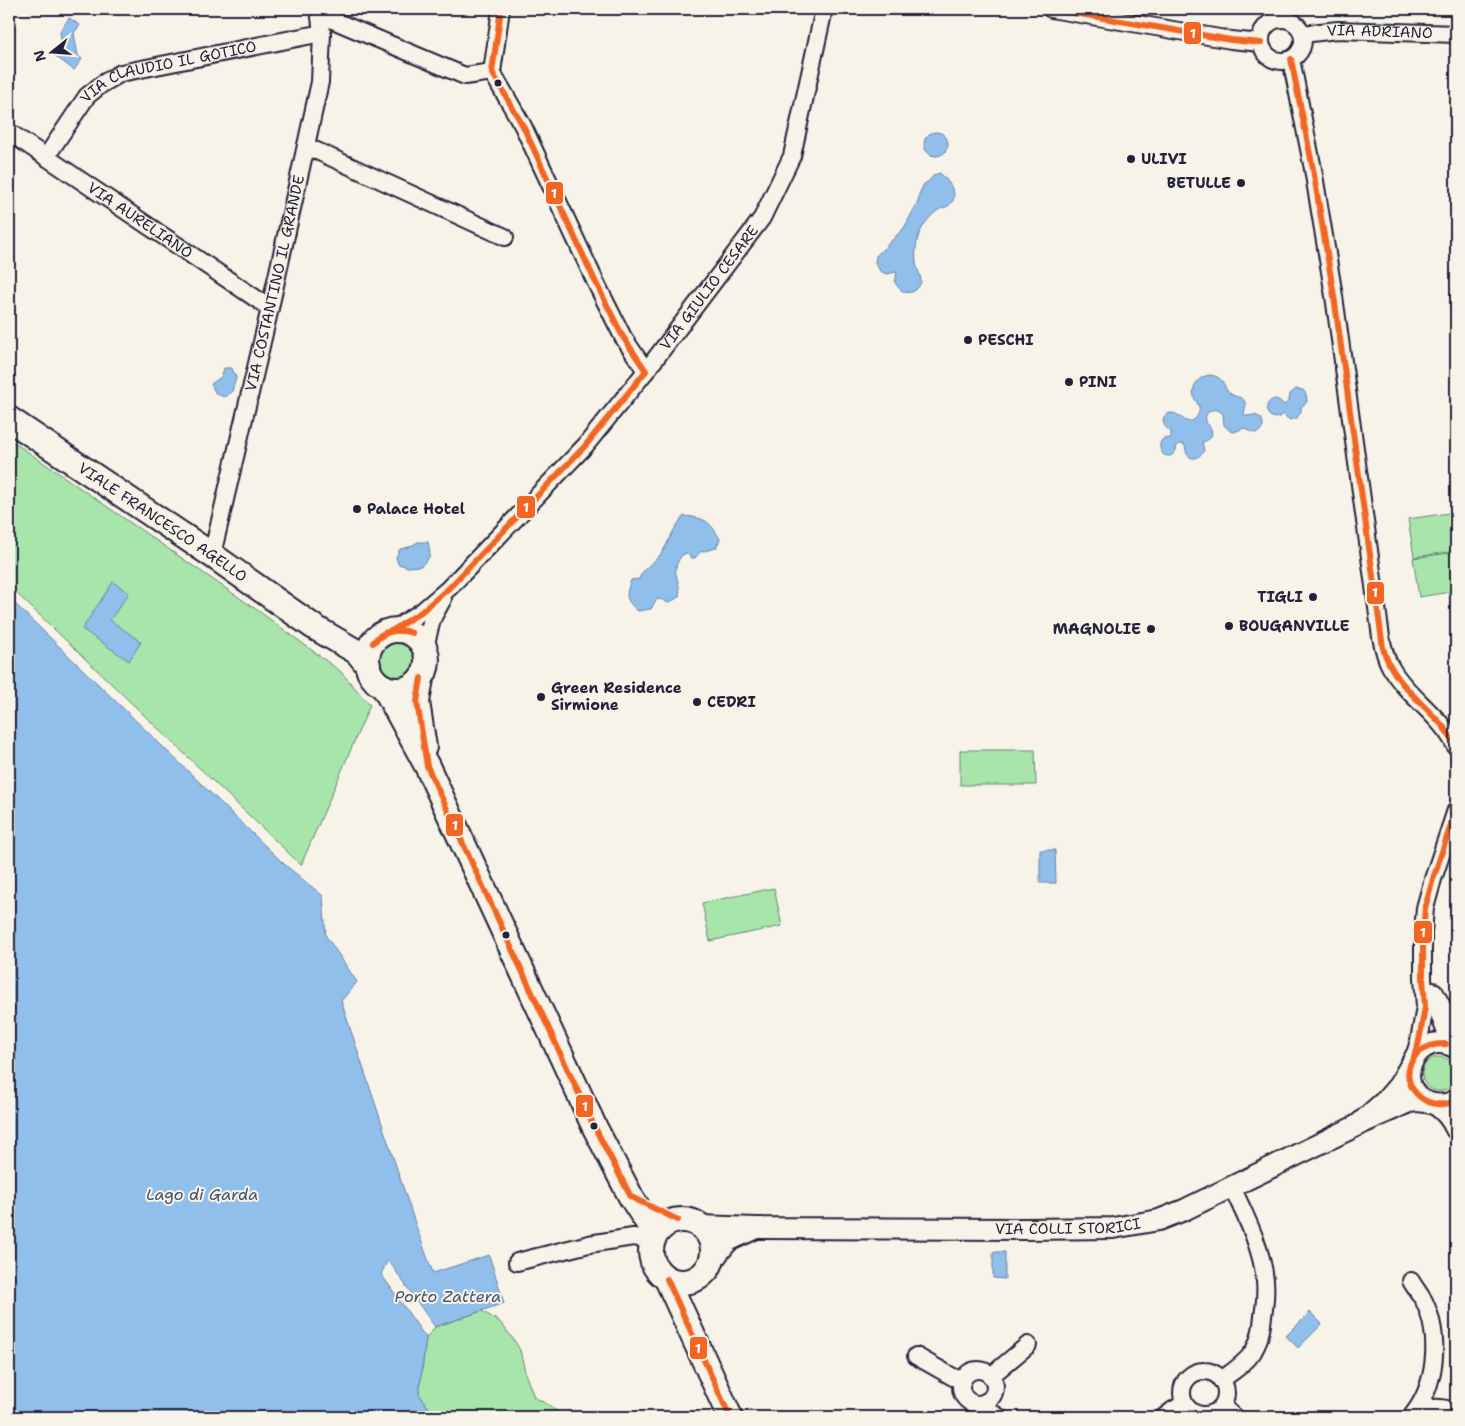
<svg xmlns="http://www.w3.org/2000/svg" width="1465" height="1426" viewBox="0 0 1465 1426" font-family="'Shantell Sans',sans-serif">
<rect width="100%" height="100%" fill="#f7f3e8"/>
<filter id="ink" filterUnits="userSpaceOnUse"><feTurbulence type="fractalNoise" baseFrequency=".02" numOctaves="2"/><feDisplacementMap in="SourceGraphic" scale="10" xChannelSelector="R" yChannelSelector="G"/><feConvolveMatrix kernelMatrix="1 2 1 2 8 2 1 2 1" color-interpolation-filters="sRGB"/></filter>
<g filter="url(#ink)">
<!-- green -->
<path fill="#a8e5ab" stroke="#658473" d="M9,439L260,612L340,671L370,705L301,865L9,586Z
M1456,512V551L1414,557L1408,519Z
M1456,552V591L1419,597L1413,558Z
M380 660a17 17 0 1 1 34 0a17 17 0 1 1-34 0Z
M960,750H1035L1036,785H960Z
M774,888L782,926L710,941L702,903Z
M1422 1074a17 17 0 1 1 34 0a17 17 0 1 1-34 0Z
M482,1311L500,1322L514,1340L520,1350L526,1376L534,1397L549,1405L563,1417H435L419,1394L426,1338L435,1327Z"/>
<!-- water -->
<path fill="#91bfeb" stroke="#6580a5" d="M69,18L80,25L74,33L78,56L82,59L74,70L55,56L62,47L60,32Z
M924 144a12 12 0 1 1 24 0a12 12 0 1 1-24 0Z
M940,173C948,181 962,196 948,206C945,208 940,208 937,211C930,216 924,224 920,232C916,241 915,253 916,263C917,270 921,275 921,282C916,296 901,296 895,282L897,272L886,274L880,271L875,263L876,256L904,228L918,202L919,194L924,184L929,181L934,175Z
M224,368H232L236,378L232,391L225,397L216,394L211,384L222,376Z
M1210,375C1228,378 1221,388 1231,394C1236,398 1242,396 1245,402C1246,407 1244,411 1244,415L1247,416C1256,414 1264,416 1263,427C1256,438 1252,431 1244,428L1234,432L1230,431L1224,425L1223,414C1218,409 1214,408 1208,412C1206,415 1205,416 1206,420C1206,425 1208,423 1210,427C1215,435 1209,441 1202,442L1204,450C1201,457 1192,462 1187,454C1186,452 1185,446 1185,445L1181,444L1177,445C1176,461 1158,459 1160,443L1163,439L1171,438V431C1161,427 1160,413 1172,413C1181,413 1185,428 1196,418C1198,415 1200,411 1199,407C1198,403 1195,400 1194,397C1191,385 1200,376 1210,375Z
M1296,389L1303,390L1306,394L1307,402L1301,407V411L1297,418L1290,420L1286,417L1283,414C1278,419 1273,419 1268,414C1265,406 1268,400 1276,399L1280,401L1284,405L1289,401L1290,394Z
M684,516C705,518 709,520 720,539L716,548L700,552L695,558H691L687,553L682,555C668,574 682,578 679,597L668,603L660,599L656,600L651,609L638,611C625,600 625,596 631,580L639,579C643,567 656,562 663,551C670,539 674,527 684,516Z
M418,542H428C431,556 431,557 421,566L408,567L398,564L396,557L400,549L409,547Z
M113,582L129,593L110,620L141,642L129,661L82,629Z
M9,598L283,863L323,896L326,936L357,982L341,1001L418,1232L433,1273L489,1255L504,1303L435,1327L388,1260L381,1274L426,1338L419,1394L435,1417H9Z
M1040,850H1055L1056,883H1040Z
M993,1252H1005V1279L993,1278Z
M1310,1312L1322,1324L1298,1348L1286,1336Z"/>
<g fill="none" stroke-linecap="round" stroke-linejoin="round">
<defs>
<g id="minor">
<path d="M501,9L492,72L523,126L596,283L623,337L646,371"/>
<path d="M1051,9L1231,40L1261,43"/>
<path d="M321,15L465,76L492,72"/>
<circle cx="1282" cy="40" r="21"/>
<path id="s1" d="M1302,34L1338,30L1456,34"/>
<path d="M1291,59L1313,169L1334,296L1381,637C1383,647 1385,657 1390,666C1407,697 1441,715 1456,747"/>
<path id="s2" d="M9,132L270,308"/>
<path d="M306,146L505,237"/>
<path id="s3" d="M46,157L87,96L102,84L121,73L322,33"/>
<path id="s4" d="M212,555L270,308L320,82L322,33L319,9"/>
<path id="s5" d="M393,630L421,612L449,588L585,446L646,371L762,218L792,156L824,9"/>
<path d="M425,648L432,619L443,599"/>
<path d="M1437,1007C1441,1021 1445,1034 1453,1046"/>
<path d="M1414,1057L1419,1041L1425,1007L1423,978V933L1425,908L1433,879L1456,810"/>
<path d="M517,1262L589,1244L633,1237L646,1239L652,1242"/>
<path d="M916,1356L953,1377L963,1380"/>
<circle cx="978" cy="1387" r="17"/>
<circle cx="1204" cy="1393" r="22"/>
<path d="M991,1376L1028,1345"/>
<path d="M1221,1380C1232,1372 1245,1364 1253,1352C1260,1341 1262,1329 1263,1316C1265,1304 1266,1292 1265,1281C1262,1248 1246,1217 1232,1187"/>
<path d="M985,1402L991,1412L999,1417"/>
<path d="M1222,1406L1234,1417"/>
<path d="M1416,1411C1430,1408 1443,1405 1456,1413"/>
<path d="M1164,1417L1173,1410L1184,1404"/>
<path d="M1411,1417C1437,1386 1441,1337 1424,1301C1420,1294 1415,1288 1411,1281"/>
</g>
<g id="tertiary">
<path d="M1433,993L1444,1014L1456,1026"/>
<path d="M1456,1048C1416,1025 1388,1090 1430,1103C1440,1106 1448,1105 1456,1100"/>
<path d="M1410,1066L1399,1085L1386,1100L1358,1125L1409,1102L1418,1101L1426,1102"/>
<path d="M1436,1105C1445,1111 1451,1118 1456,1129"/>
<path id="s6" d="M700,1226L756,1228L1027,1229L1113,1228L1159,1220L1184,1210L1358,1125"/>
<path d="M711,1262L728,1241L754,1229"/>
</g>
<g id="secondary">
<path id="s7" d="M9,419L212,555L314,627L357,652L368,665"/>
<circle cx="397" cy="660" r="30"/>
<path d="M421,678L417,702L424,747"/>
<path d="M384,687L427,766L594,1126L631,1197L655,1234"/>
<circle cx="682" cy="1251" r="31"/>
<path d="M667,1279L730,1417"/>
</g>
</defs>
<!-- minor casing -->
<use href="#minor" stroke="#22223b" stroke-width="20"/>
<!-- tertiary casing -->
<use href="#tertiary" stroke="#22223b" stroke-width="24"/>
<!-- secondary casing -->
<use href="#secondary" stroke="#22223b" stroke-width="28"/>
<!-- minor -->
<use href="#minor" stroke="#f7f3e8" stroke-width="16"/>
<!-- tertiary -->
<use href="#tertiary" stroke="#f7f3e8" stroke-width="20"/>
<!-- secondary -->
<use href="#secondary" stroke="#f7f3e8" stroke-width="24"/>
<defs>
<path id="bus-1" d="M501,9L492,72L523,126L596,283L623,337L646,371
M1051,9L1231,40L1261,43
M1291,59L1313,169L1334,296L1383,648C1392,681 1420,700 1441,724C1447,731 1452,739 1456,747
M393,630L421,612L449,588L585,446L646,371
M373,643C382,630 397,627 412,633
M373,643C385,631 396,628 412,633
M421,678L417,702L427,766L594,1126L631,1197L678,1220
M1446,1044C1442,1044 1438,1044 1434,1045C1428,1046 1422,1050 1417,1054C1392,1080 1426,1117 1456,1100
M1414,1057L1419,1041L1425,1007L1423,978V933L1425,908L1433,879L1456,810
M667,1279L730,1417"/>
</defs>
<!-- bus-1 casing -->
<use href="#bus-1" stroke="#f7f3e8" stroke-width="10"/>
<!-- bus-1 -->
<use href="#bus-1" stroke="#f26522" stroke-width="6"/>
</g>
</g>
<!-- markers -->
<g fill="#22223b" stroke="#f7f3e8" stroke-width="2">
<circle cx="498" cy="83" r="4.5"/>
<circle cx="1131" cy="159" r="5"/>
<circle cx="1241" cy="183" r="5"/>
<circle cx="968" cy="340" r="5"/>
<circle cx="1069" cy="382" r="5"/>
<circle cx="357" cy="509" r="5"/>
<circle cx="1313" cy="597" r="5"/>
<circle cx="1229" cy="626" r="5"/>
<circle cx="1151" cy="629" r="5"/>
<circle cx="541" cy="697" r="5"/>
<circle cx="697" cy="702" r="5"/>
<circle cx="506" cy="935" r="4.5"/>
<circle cx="594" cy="1126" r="4.5"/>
</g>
<g text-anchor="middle" stroke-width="4" stroke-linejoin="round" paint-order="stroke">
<!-- street labels -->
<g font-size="15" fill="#22223b" stroke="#f7f3e8">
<text dy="5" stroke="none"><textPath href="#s1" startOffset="78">VIA ADRIANO</textPath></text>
<text dy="5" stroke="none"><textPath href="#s3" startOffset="160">VIA CLAUDIO IL GOTICO</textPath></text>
<text dy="5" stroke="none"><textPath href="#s2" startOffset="158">VIA AURELIANO</textPath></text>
<text dy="5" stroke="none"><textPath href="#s4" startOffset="279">VIA COSTANTINO IL GRANDE</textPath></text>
<text dy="5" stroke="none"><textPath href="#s5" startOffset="468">VIA GIULIO CESARE</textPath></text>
<text dy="5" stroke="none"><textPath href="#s7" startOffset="185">VIALE FRANCESCO AGELLO</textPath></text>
<text dy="5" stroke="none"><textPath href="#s6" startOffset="368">VIA COLLI STORICI</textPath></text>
</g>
<!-- poi labels -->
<g font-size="15" font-weight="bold" fill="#22223b" stroke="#f7f3e8" text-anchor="start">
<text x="1141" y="164">ULIVI</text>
<text x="1231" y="188" text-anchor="end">BETULLE</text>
<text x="978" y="345">PESCHI</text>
<text x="1079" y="387">PINI</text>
<text x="367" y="514">Palace Hotel</text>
<text x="1303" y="602" text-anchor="end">TIGLI</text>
<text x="1239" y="631">BOUGANVILLE</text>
<text x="1141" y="634" text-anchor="end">MAGNOLIE</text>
<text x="551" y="693">Green Residence<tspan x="551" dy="17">Sirmione</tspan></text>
<text x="707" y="707">CEDRI</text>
</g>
<!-- water labels -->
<g font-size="16" font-style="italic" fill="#435170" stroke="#f7f3e8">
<text x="202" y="1200">Lago di Garda</text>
<text x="448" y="1302">Porto Zattera</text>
</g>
</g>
<g stroke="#f7f3e8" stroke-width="2">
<rect x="1183" y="21" width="19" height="24" rx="5" fill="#f26522"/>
<rect x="545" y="181" width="19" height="24" rx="5" fill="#f26522"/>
<rect x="516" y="495" width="20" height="24" rx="5" fill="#f26522"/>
<rect x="1366" y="581" width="19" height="24" rx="5" fill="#f26522"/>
<rect x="445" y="813" width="19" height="24" rx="5" fill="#f26522"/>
<rect x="1413" y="920" width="20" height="24" rx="5" fill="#f26522"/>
<rect x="575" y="1094" width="19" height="24" rx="5" fill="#f26522"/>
<rect x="689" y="1336" width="19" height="24" rx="5" fill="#f26522"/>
</g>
<g font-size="14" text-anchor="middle" font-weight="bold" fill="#fff">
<text x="1193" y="38">1</text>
<text x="554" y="198">1</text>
<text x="526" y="512">1</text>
<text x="1375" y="597">1</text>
<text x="455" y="830">1</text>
<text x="1423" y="937">1</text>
<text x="585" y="1111">1</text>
<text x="698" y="1353">1</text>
</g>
<!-- margin -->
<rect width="1465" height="1426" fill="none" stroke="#f7f3e8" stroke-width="30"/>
<rect x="15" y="15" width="1435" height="1396" fill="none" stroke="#22223b" stroke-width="2" filter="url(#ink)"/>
<!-- north arrow -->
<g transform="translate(52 52) rotate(253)" stroke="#f7f3e8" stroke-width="4" paint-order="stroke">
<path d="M0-4L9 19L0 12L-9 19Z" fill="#22223b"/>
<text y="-8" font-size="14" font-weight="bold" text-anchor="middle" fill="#22223b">N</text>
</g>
</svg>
